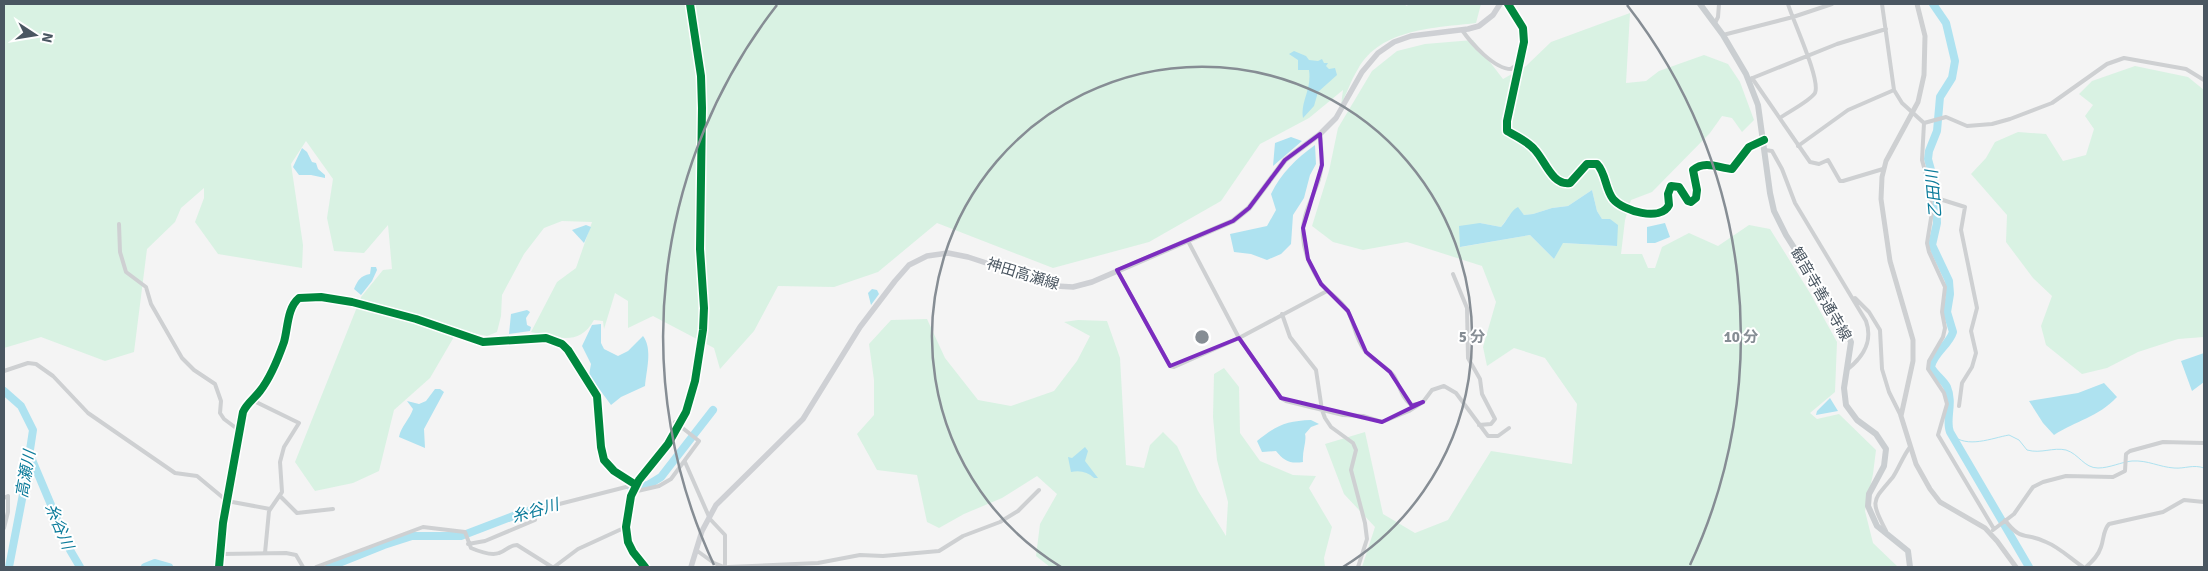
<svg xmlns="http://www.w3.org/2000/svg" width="2208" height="571" viewBox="0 0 2208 571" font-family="Signika,'Noto Sans JP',sans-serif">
<rect width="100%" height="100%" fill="#f4f4f4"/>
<!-- green -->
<path fill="#d9f2e3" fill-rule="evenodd" d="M4,4H1405L1406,6L1411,4H1481L1476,23C1435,28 1381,28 1358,69C1351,80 1347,93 1341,105L1343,90L1309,118L1260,144L1221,201L1149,242L1053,268L937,223L878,272L834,287L778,286L754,331L720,369L714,348L653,316L628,328V301L615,293L604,329L603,321L594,320C579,347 557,337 531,332L557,282L576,268L592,222L562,221L544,228L524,254L502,295L501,316L497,332L487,336L458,330L430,378L394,410L379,471L353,483L315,491L295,462L361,297L383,270L392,269L388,225L364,253L334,251L327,218L333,179L306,141L291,164L303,245L302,268L218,254L195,222L204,198V188L181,208L175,222L147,249L134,352L105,361L41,337L4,348Z
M1630,13L1626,83L1646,81L1659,71L1704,55L1728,64L1740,82L1754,120L1742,132L1732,118L1722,116L1710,133L1652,192L1631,200L1625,220L1621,254H1642L1648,268H1655L1662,247L1689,233L1718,246L1749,225L1770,229L1810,293L1837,342L1835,392L1810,413L1817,419L1839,414L1876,450L1873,474L1865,511L1873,543L1898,567H1362L1375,527L1344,494L1325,444L1365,432L1383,514L1415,533L1448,520L1491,451L1572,464L1577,404L1545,358L1514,348L1487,366L1483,347L1496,302L1482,266L1407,242L1363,250L1333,242L1312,226L1329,171L1338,128L1372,71L1397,51L1425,44L1473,40L1503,79L1526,66L1551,42ZM1592,190L1597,211L1602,219H1610L1616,246L1562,243L1554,259L1530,235L1461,247L1480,223L1501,227C1506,221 1511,211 1518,208L1524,215L1533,214L1552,208L1568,206Z
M2135,66L2188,77L2204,90V337L2178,339L2138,352L2107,368L2082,374L2046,345L2041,326L2052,296L2033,278L2006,242L2007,215L1971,174L1986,158L1995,142L2018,132L2046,134L2063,161L2086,155L2094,129L2085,116L2093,105L2079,94L2092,81Z
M927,319L945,358L978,400L1011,406L1054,391L1077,361L1090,336L1064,322L1078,320L1107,321L1120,358L1126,465L1144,468L1150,445L1163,432L1177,446L1198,491L1226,536L1228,502L1217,460L1213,417L1214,374L1224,368L1239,387L1240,433L1260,461L1293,475L1316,476L1309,488L1332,527L1324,558L1325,567H1050L1036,556L1040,524L1057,494L1037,476L1002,498L964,514L939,528L927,522L917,475L877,470L857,434L874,415V380L869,344L891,320Z"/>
<!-- water -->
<path fill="#aee2f0" d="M1294,51L1306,56L1309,60L1318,61L1322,59L1324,63H1328L1326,66L1329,69L1335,68L1337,75L1318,92L1314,106L1303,118C1300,102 1312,90 1309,70H1298V60L1289,54Z
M1291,137L1302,141L1273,166L1275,143Z
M1315,145L1316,164L1310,175L1304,198L1293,215L1291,244L1281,254L1267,260L1251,254L1234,252L1230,234L1267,226L1276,210L1271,194C1281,173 1296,159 1315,145Z
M302,148L307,152L312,162L316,163L318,169L325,175V178L311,175H299L293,167Z
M1592,190L1597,211L1602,219H1610L1618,225L1617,246L1563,243L1554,259L1530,235L1460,247L1459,226L1480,223L1501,227C1507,221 1511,210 1518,207L1524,215L1533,214L1552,208L1568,206Z
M1665,223L1670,237L1655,243H1647V227Z
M586,225L591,227L584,243L572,230Z
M371,267H376L377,270L372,281L361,295L354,289C358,280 360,276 370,274Z
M872,289L877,290L879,294L871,305L868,293Z
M527,310L530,312L526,318L527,325L531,327L530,331L509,334L511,314Z
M601,324V343L604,349L618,356L628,351L643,336C653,349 646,371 645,386L621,397L611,405L589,375L591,364L582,346L592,325Z
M2204,353V382L2192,391L2181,361Z
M2104,383L2117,397C2097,418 2077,420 2054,435L2043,423L2029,401L2078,393Z
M435,389H440L444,392L424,429L425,448L399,437C401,426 410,419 413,409L407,401L419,404L426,401Z
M1830,398L1838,411L1816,415L1817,411Z
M1311,420L1319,424L1311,427L1305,434C1307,441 1302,451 1303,462C1290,464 1284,461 1276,451L1262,452L1257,441C1276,425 1287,421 1311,420Z
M1085,447L1088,451L1085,461L1098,478H1094C1088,472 1080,470 1071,472L1068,457L1072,458Z"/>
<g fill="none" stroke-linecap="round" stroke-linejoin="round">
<!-- stream -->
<path stroke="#aee2f0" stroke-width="1" d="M1952,435C1967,449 1992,438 2009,435L2019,440L2027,450C2041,454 2053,447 2066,450C2079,454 2084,468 2098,468C2110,468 2121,462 2132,461C2148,460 2159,467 2174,468C2185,469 2193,464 2204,468"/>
<!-- river -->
<path stroke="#aee2f0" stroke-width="8" d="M1933,4L1946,23L1955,61L1952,78L1940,97L1937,131L1929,151L1928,159L1936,188L1937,223L1932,245L1949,281L1950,294L1947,312L1953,332C1949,345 1933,354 1931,367C1935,375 1943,379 1947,387C1954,403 1945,420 1950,432L2029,567
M4,391L21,406L33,430L24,489L9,567
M30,455L70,550L80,567
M630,486L648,485L661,477L713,410
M145,567L155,563L169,567
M329,567L384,545L412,536H461L524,512L544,507"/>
<!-- minor -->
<path stroke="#ced0d2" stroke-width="4" d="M1508,4L1523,28L1524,42L1507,121V131C1516,136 1527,141 1534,149C1545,160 1552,186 1570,183L1587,164H1597C1606,173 1605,189 1613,199C1623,211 1661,222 1669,205L1668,194L1671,186L1679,187L1688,201L1691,202L1696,198L1697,190L1693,170C1705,160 1719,168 1732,169L1749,147L1764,140
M1882,4L1894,90L1902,103L1924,123
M1715,23L1718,17L1719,4
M1462,30C1471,43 1494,69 1511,69L1518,64
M1723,35L1793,17L1832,4
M1752,78L1810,162L1819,164L1828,160L1840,181H1843L1883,169
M1750,79L1837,44L1886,29
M1780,118C1788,112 1810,101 1815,93C1821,80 1793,21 1788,4
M1924,123L1922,160L1928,182L1932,212L1927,243L1929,252L1945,287L1942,312L1945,328L1943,337L1929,361L1928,369L1944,393L1947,404L1938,435L1994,529
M1924,123L1946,117L1967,126L1992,124L2010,119L2052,103L2107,64L2124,58L2186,69L2204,80
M1320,134C1321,149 1324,164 1319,179C1313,198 1301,216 1303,237C1304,255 1315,279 1328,291C1335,297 1342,302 1347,310C1355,323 1354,337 1365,351C1373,361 1387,366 1394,376C1400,386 1401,397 1411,405L1418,404
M1798,146L1848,110L1894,90
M1765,150L1772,151L1782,169L1795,203L1866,321C1873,341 1864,356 1848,369
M1930,196L1965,207L1961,230L1977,308L1971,331L1976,353L1972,367L1962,383L1959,406
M119,224L120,252L126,272L146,287L151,304L182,358L194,370L215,384L221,401L220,413L224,419L240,431
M1188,241L1239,338L1281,398L1286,401L1343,415L1363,416L1382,422L1409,411L1423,402L1432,390L1444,386L1456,393L1488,436H1498L1509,428
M1117,270L1170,366L1174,367L1239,338L1327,291
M1453,274L1467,308L1468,358L1480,379L1482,394L1495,419L1491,424L1479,425
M1855,298L1869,312L1880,330L1882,369L1889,392L1901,416
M1282,314L1290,337L1316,370L1322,410L1325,418L1331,427L1353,443L1356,450L1351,470L1365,523L1367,539L1358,567
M4,371L28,363L36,364L53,376L88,413L175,473L197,476L227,501L270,509
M252,400L299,423L284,447L280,462L282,492L269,511L265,553
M685,462L710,519L725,535V567
M633,492L659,486L671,479L699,441L675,422
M281,497L297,513L333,509
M4,498L8,496V512L4,528
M2005,520C2021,542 2026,532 2046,542C2059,547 2071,559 2083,567
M1993,530L2014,514L2033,487L2043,482L2066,476L2113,477L2125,471L2126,454L2130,451L2163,442L2204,443
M1886,531C1870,499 1872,502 1893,477C1899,468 1903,456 1910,447
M468,544L485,541L535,520L536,510L626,487L632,483
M696,550L714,563L724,567
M220,554L286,553L296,555L303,567
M219,567L223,523L243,412C247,403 254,399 260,391C271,377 278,359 284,342C288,328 287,308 299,298L321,297L352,302L416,319L483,342L546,338L562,344L568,350L597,396L601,447L604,460L614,471L636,485
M316,567L423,527L465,532L471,548C478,551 491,556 499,553C506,551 509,545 517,545L552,567
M554,567L578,549L626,527
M645,567L633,552L628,542L626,527L631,496L639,480L668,444L686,412L695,381L703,330L704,308L700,249L702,108L701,76L690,4
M728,567L818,563L860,555L883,556L939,551L963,536L1000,522L1018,511L1039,490
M2086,567C2093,561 2098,556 2101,547C2104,539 2103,530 2109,524L2163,512L2184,500L2204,502"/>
<!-- tertiary -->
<path stroke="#ced0d2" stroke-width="5" d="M1917,4L1925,36L1924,75L1918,102L1886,161L1882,177L1881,199L1890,261L1913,340V361L1901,416L1916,464L1930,489L1940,502L1985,528L1997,541L2016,567"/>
<!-- secondary -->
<path stroke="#ced0d4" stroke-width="5.5" d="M691,567L702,531L716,505L803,419L860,327L895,281L909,265L927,256L948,253L968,257L1056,286L1073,287L1092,282L1233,221L1249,208L1285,160L1320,134L1336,118L1362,72L1378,53L1394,42L1411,36L1468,29L1479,26L1493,15L1500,4"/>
<!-- primary -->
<path stroke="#caced1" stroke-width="6" d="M1700,4L1723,35L1746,74L1758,105L1770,193L1774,211L1786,235L1841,322L1851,342L1844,388L1846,405L1857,420L1876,434L1886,449L1884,466L1869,494L1868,506L1877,526L1908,551L1910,567"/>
<defs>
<path id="cycleway" d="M1508,4L1523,28L1524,42L1507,121V131C1516,136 1527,141 1534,149C1545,160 1552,186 1570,183L1587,164H1597C1606,173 1605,189 1613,199C1623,211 1661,222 1669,205L1668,194L1671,186L1679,187L1688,201L1691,202L1696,198L1697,190L1693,170C1705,160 1719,168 1732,169L1749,147L1764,140
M219,567L223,523L243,412C247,403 254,399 260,391C271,377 278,359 284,342C288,328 287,308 299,298L321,297L352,302L416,319L483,342L546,338L562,344L568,350L597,396L601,447L604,460L614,471L636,485
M645,567L633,552L628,542L626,527L631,496L639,480L668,444L686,412L695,381L703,330L704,308L700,249L702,108L701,76L690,4"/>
</defs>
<!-- cycleway casing -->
<use href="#cycleway" stroke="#fff" stroke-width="11"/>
<!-- cycleway -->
<use href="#cycleway" stroke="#00873e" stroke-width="8"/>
</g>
<!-- marked area -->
<path fill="none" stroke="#7b2cbf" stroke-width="4" stroke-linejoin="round" d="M1320,134L1322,165L1303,228L1308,259L1321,284L1348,311L1366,352L1390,372L1412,406L1423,402L1382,422L1281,398L1239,338L1170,366L1117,270L1233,221L1249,208L1285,160Z"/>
<!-- distance rings -->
<g fill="none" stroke="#868d94" stroke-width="2.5">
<path d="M1061 567A270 270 0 1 1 1343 567"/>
<path d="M714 565A539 539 0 0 1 777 5M1627 5A539 539 0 0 1 1690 565"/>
</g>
<g text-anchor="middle" stroke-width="4" stroke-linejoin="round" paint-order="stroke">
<!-- street labels -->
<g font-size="15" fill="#4a5661" stroke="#fff">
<text transform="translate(1023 274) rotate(17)" y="5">神田高瀬線</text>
<text transform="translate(1821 294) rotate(60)" y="5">観音寺善通寺線</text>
</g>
<!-- water labels -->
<g font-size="16" font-style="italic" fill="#0c7c9b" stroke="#fff">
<text transform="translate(1933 194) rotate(-95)" y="6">乙田川</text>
<text transform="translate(25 474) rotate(-80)" y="6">高瀬川</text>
<text transform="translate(535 510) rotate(-16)" y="6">糸谷川</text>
<text transform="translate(60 526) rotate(67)" y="6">糸谷川</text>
</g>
</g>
<circle cx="1202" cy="337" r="8" fill="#868d94" stroke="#fff" stroke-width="2.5"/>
<g font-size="15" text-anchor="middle" font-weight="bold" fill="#868d94" stroke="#fff" stroke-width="4" stroke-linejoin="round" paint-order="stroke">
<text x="1472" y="342">5 分</text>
<text x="1741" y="342">10 分</text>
</g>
<!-- border -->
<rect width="2208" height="571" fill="none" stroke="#4a5661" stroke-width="10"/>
<!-- north arrow -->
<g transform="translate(35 35) rotate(102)" stroke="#ffffff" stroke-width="4" paint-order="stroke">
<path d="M0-4L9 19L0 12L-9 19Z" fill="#4a5661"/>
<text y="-8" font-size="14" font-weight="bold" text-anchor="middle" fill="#4a5661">N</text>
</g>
</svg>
